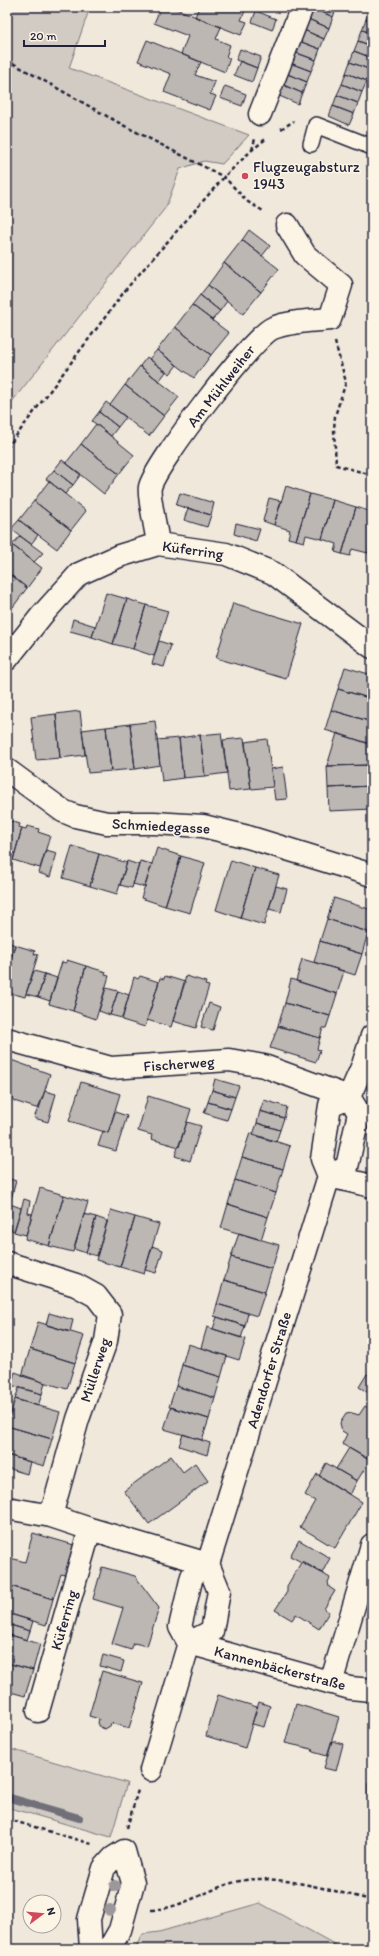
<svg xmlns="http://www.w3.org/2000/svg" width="379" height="1956" viewBox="0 0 379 1956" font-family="Itim,sans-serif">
<rect width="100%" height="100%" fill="#efe8db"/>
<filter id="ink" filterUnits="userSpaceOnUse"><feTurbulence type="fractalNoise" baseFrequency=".025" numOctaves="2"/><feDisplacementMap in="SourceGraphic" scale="8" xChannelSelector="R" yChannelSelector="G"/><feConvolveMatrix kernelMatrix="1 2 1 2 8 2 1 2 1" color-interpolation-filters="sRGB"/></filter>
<g filter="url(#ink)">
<!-- green -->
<path fill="#d1cbc3" stroke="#7a767f" d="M7,7H90L69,68L249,135L222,164L204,161L180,169L166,207L7,408Z
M7,1748L127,1783L111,1837L7,1807Z
M260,1903L343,1949H134L143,1934L159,1932Z"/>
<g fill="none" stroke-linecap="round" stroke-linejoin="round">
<!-- stream -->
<path stroke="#716f79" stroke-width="8" d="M7,1797L79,1818"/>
</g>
<!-- building -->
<path fill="#bcb7b3" stroke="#22223b" d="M161,7H172L221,27L216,39L230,45L226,57L230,58L225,72L181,54L188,36L154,23Z
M199,7H247L241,20L247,22L241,35L195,17Z
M313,7H337L333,17Z
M312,8L333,17L329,28L308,19Z
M371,8L372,9V21L366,19Z
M256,11L276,19L272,30L252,22Z
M308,19L329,28L324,39L304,30Z
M366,19L372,21V33L362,30Z
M304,30L324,39L320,49L299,41Z
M362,30L372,33V46L358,41Z
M147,40L201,62L195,75L215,82L210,94L216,96L210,110L164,92L171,74L138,61Z
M299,41L320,49L316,60L294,52Z
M358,41L372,46V58L354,51Z
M240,49L261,57L257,68L236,60Z
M354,51L372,58L371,70L350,62Z
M294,52L316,60L311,71L290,63Z
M240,61L257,68L252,82L234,75Z
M350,62L371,70L367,81L346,73Z
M290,63L311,71L307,82L285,73Z
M285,73L307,82L302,93L281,84Z
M346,73L367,81L362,92L342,84Z
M281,84L302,93L298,104L277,95Z
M342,84L362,92L358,103L337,95Z
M225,86L246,94L242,106L220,98Z
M337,95L358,103L354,114L333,106Z
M333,106L354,114L349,125L329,116Z
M249,230L270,246L262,256L242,240Z
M242,240L279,269L261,292L224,263Z
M224,263L261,292L243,314L208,285Z
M208,285L227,301L220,311L200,295Z
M200,295L220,311L212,320L192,305Z
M192,305L229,333L211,355L175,327Z
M175,327L211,355L194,378L157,350Z
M157,350L177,365L170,374L149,359Z
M147,357L166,372L159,381L140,366Z
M140,366L179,397L164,416L125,385Z
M125,385L164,416L149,436L110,405Z
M106,402L126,417L118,427L99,412Z
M99,412L118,427L111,436L92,421Z
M96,424L134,455L119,474L81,444Z
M81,444L119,474L104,494L66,463Z
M62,460L81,474L73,485L54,470Z
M54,470L73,485L65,494L46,479Z
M49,481L86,511L71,530L34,501Z
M286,486L310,494L296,540L288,538L290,530L274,525Z
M180,493L214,503L211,515L176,505Z
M310,494L333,500L322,539L306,535L304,542L296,540Z
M269,498L281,501L274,525L263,521Z
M333,500L356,507L342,554L335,552L337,544L322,539Z
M34,501L71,530L57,549L19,520Z
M356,507L372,512V540L368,553L352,549L350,556L342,554Z
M188,508L211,515L207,527L184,520Z
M19,520L38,535L31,544L11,529Z
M236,523L260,529L256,541L234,534Z
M20,536L43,553L34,562L12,545Z
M372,540V554L368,553Z
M7,541L42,568L27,588L7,572Z
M7,572L27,588L13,607L7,603Z
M106,593L127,599L113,644L92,637Z
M127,599L146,605L133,649L113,644Z
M233,603L303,624L286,679L216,658Z
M146,605L168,611L154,656L133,649Z
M73,619L95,626L92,637L70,631Z
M159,641L171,645L164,667L152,664Z
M345,667L372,675V699L338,689Z
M338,689L372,699V722L331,710Z
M331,710L372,722V730L368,743L325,730Z
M80,711L85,755L60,758L56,714Z
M56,714L60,758L36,760L31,717Z
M155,721L160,765L135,769L130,724Z
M130,724L135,769L111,771L106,727Z
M106,727L111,771L88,773L82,730Z
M221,733L227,773L205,776L200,735Z
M337,733L372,745L371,765L327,766Z
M200,735L205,776L183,778L179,738Z
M179,738L183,778L162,781L157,740Z
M244,738L251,789L229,791L223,740Z
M267,739L273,787L251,789L245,742Z
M371,765L372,786L328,788L327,766Z
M283,767L287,799L275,800L271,769Z
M372,786V809L329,811L328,788Z
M8,820L20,824L19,827L22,828L13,860L7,858Z
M27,826L39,829L38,832L50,836L40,868L13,860L22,828L26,829Z
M72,846L99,854L90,886L63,878Z
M157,848L181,856L165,906L141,898Z
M46,850L57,853L50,877L39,873Z
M99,854L127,863L117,894L90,886Z
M181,856L205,863L190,913L165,906Z
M231,860L255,868L240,918L216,910Z
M127,861L139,865L132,888L120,885Z
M140,861L152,864L145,887L133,884Z
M255,868L279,875L264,925L240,918Z
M276,886L287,889L281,912L269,909Z
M334,898L372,910V920L368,932L327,919Z
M327,919L368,932L362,954L320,941Z
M320,941L362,954L355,975L314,962Z
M7,942L15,945L7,972Z
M15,945L35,951L34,954L38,955L25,997L7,992V972Z
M302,959L344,971L337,994L296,981Z
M67,960L86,966L73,1011L49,1004L62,962L66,963Z
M86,966L106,972L105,975L109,976L96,1019L73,1011Z
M34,971L45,974L38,997L26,994Z
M45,974L57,978L50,1001L38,997Z
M140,976L159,982L145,1027L122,1020L134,977L138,979Z
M165,976L185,982L171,1027L147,1020L160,978L164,979Z
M186,976L206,982L205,985L209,986L196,1028L173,1021Z
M291,979L337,994L330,1016L285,1003Z
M106,988L118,991L110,1015L99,1011Z
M118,991L129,995L122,1018L110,1015Z
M209,1003L220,1007L213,1030L201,1027Z
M285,1003L330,1016L326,1028H323L320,1038L278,1026Z
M278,1026L320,1038L317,1049L320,1050L316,1062L270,1048Z
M11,1060L50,1074L39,1109L14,1101L11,1095L7,1093V1074Z
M215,1079L239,1086L235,1097L212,1090Z
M81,1082L120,1094L108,1133L69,1121Z
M212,1090L235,1097L231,1109L208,1102Z
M45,1091L56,1094L48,1122L34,1118Z
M148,1096L191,1109L179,1147L151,1139L152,1135L138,1131Z
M264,1100L287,1107L284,1118L260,1111Z
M208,1102L231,1109L227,1120L204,1113Z
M260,1111L284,1118L280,1130L257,1123Z
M115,1112L127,1116L116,1151L98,1146L103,1131L108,1133Z
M187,1122L201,1126L190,1161L175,1156Z
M257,1123L280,1130L276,1142L253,1135Z
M250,1133L290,1146L283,1169L242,1157Z
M242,1157L283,1169L276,1193L235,1180Z
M7,1178L16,1181L7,1214Z
M235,1180L276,1193L268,1217L228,1204Z
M40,1188L64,1195L49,1246L25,1239Z
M64,1195L88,1202L73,1252L49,1246Z
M24,1199L30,1201L28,1213L32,1214L26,1235L14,1232Z
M10,1204L21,1208L14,1231L7,1228V1214Z
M228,1204L268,1217L261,1240L221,1228Z
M111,1210L135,1217L120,1267L96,1260Z
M84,1214L96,1217L86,1253L74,1249Z
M96,1217L107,1221L97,1256L86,1253Z
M135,1217L159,1224L144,1274L120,1267Z
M239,1233L279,1245L272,1269L231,1257Z
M152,1246L163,1250L156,1273L145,1270Z
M231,1257L272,1269L265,1292L224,1280Z
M224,1280L265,1292L257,1316L217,1304Z
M217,1304L248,1313L245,1326L214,1316Z
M49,1313L73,1320L70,1332L46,1325Z
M217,1317L245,1326L241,1338L213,1329Z
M38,1322L84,1336L75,1363L30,1349Z
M207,1327L246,1339L239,1360L201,1348Z
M188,1344L227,1356L221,1377L182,1365Z
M30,1349L75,1363L67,1389L22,1376Z
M182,1365L221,1377L215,1398L176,1386Z
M15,1372L45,1383L42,1394L11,1385Z
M367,1374L372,1377V1395L359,1387Z
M176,1386L215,1398L209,1419L169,1407Z
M19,1388L42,1394L38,1406L15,1399Z
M15,1399L60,1412L52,1439L7,1426Z
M365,1406L372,1410V1462L342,1444L347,1434L342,1431L340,1423L346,1414L352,1413L359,1415Z
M171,1407L209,1419L202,1440L164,1429Z
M7,1426L52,1439L44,1466L7,1455Z
M183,1434L210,1443L207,1455L179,1446Z
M349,1448L370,1460L357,1481L336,1469Z
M7,1455L30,1462L27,1474L7,1468Z
M171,1456L183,1472L195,1463L208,1481L149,1524L124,1491Z
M326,1463L357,1481L350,1495L319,1476Z
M317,1474L362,1502L335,1548L300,1527L315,1501L305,1495Z
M33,1533L74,1545L65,1575L61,1574L53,1599L7,1585V1557L25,1562Z
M299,1540L330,1558L322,1573L290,1556Z
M302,1561L330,1578L328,1582L329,1587L335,1591L324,1609L329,1612L319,1629L296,1614L292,1620L275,1610L287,1592V1586Z
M102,1567L135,1576L159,1608L147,1646L134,1643L131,1650L112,1644L123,1608L93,1599Z
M7,1585L53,1599L46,1625L7,1613Z
M7,1613L33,1621L30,1631L7,1624Z
M7,1624L30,1631L27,1640L7,1634Z
M7,1634L40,1644L33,1670L7,1663Z
M103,1655L124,1661L121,1672L100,1666Z
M7,1663L33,1670L25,1696L7,1691Z
M102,1671L143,1683L129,1728L111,1723L110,1726L105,1729L100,1727L98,1723L99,1719L89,1716Z
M218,1695L257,1707L245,1748L206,1736Z
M259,1702L270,1706L264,1727L252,1724Z
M296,1704L339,1717L327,1756L313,1752L312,1749L285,1743Z
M332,1741L343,1744L336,1771L324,1768Z
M368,1782H372V1814H368Z"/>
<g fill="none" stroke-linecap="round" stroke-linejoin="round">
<defs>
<path id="service" d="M311,144L316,125L372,147"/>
<path id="minor" d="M260,114L302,7
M158,544C157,533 148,495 150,487C155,465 253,336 273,328C290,321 312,321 330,319L341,285L305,255L287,225
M7,659L42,615L79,574L119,556L158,544L226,554L273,573L372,647
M7,770L63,811L75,816L107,823H154L203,826L248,837L372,875
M7,1039L111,1068L229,1060L264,1066L349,1097
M329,1176L347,1167L359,1113L349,1097
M329,1176L372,1186
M7,1263L76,1285L96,1296L110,1314L106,1341L78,1419L51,1516
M7,1508L51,1516L90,1529L208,1564
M189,1643L350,1688L372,1690
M189,1643L212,1631L219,1591L208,1564
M331,1683L372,1545
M38,1711L90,1529
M151,1770L189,1643L180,1627L192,1576L208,1564L329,1176L322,1159L330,1105L349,1097L363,1065L372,1036
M91,1949L89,1919L104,1868L113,1858L124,1851L133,1883L120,1930L109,1949"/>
</defs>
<!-- service casing -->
<use href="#service" stroke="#22223b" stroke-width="18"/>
<!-- minor casing -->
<use href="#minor" stroke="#22223b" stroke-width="25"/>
<!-- path -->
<path stroke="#22223b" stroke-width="2.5" stroke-dasharray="4 3" stroke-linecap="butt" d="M7,60L121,124L224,177L248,202L265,212
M281,129L294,121
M252,150L255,139
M335,342L346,382L335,416L334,430L336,465L372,475
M7,448L127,288L224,177L252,150L267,138
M7,1819L92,1844
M127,1828L138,1790
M151,1910C182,1909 210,1887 240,1881C277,1873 335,1892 372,1900"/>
<!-- service -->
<use href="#service" stroke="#fcf5e5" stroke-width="15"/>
<!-- minor -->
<use href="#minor" stroke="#fcf5e5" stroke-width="22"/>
</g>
<!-- trees -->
<g fill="#9b979a">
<circle cx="115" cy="1886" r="6"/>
<circle cx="110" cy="1910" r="6"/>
</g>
</g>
<!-- markers -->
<circle fill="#d1495b" stroke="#fcf5e5" stroke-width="1.5" cx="245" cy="176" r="4"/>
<g text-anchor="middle" stroke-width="3" stroke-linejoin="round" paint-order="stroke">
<!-- poi labels -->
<g font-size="15" fill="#22223b" stroke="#fcf5e5" text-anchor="start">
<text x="253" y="172">Flugzeugabsturz<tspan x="253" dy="17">1943</tspan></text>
</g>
<!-- street labels -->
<g font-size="15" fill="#22223b" stroke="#fcf5e5">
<text transform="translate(221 386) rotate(-52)" y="5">Am Mühlweiher</text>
<text transform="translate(193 550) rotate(8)" y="5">Küferring</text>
<text transform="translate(161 826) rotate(3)" y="5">Schmiedegasse</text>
<text transform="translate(179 1064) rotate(-4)" y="5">Fischerweg</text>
<text transform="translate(95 1370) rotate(-72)" y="5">Müllerweg</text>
<text transform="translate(269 1370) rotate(-73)" y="5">Adendorfer Straße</text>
<text transform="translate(64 1620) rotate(-74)" y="5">Küferring</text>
<text transform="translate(280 1668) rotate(15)" y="5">Kannenbäckerstraße</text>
</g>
</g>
<!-- margin -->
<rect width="379" height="1956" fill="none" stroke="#fcf5e5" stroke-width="24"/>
<rect x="12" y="12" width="355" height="1932" fill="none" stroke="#22223b" stroke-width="1.5" filter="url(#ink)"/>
<!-- north arrow -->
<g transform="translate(42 1914) rotate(74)"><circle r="19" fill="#fcf5e5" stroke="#a5a1a1"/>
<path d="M0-3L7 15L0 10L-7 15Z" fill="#d1495b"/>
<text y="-6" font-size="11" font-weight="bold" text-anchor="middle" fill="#22223b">N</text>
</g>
<!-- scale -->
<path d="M24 40v6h81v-6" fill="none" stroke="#22223b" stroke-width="2"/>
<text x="30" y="40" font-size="12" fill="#22223b" stroke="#fcf5e5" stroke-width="3" paint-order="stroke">20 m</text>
</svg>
